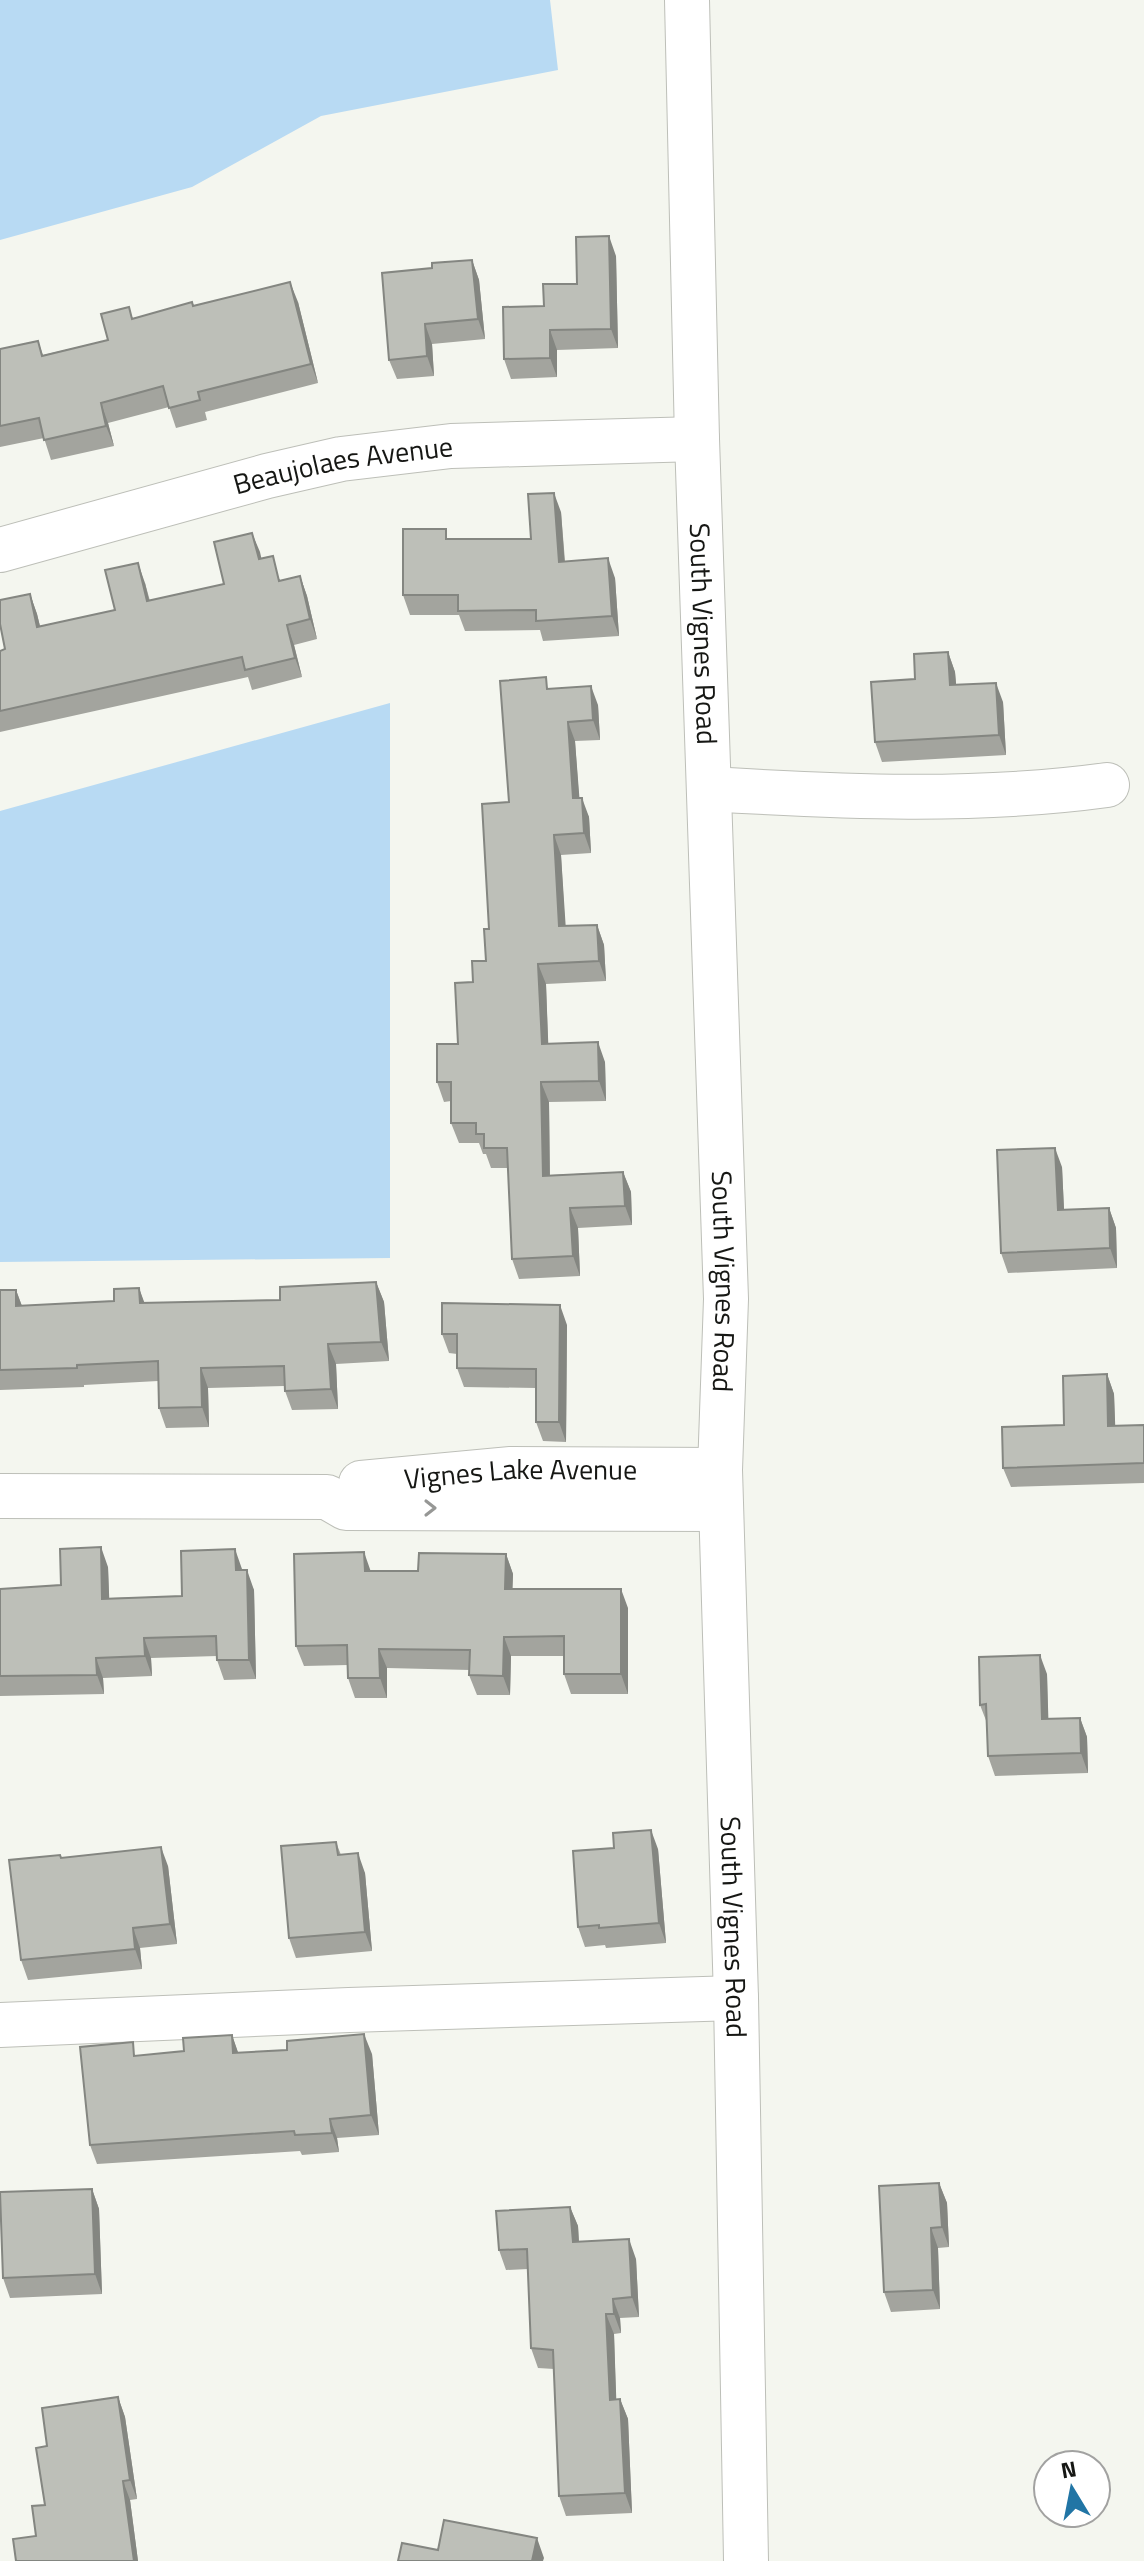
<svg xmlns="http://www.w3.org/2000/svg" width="1144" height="2561" viewBox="0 0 1144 2561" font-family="'Titillium Web',sans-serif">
<rect width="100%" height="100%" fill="#f4f6ef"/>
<!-- water -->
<path fill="#b8daf3" d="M0,0H550L558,70L321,116L192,187L0,240Z
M390,703V1258L0,1262V811Z"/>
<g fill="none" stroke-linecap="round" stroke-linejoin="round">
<defs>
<g id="minor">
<path id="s1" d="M687,0L697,439L726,1299L720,1470L736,1998L746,2561"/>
<path id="s2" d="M0,550L267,476L341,459L451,446L697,439"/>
<path d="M709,789C842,797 975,803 1107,785"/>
<path id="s3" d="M361,1483L511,1469L720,1470"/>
<path d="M0,1496L327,1497L346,1508L721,1509"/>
<path d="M0,2025L349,2010L736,1998"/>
</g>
</defs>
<!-- minor casing -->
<use href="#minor" stroke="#bdbfb8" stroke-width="46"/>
<!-- minor -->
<use href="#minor" stroke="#fff" stroke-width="44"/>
</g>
<!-- wall -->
<path fill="#a3a49e" d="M616,256L618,348L557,350V377L511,379L504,359L544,306Z
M472,260L479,280L485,339L432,344L434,376L397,379L389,360L432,268Z
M298,302L318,383L205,412L207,420L176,428L169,407L108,423L114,446L51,460L44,438L0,447V349L38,341L43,355L108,340L133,318L194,306Z
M561,512L565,561L615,578L619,636L543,641L540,630L465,631L459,615H410L403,595L449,539H531Z
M252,533L261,559L281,581L300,576L307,596L317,639L294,645L302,677L252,690L248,677L0,732V651L5,649L30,594L37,614L40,626L115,610L145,583L150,601L224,584Z
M948,652L955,672L956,685L1003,702L1006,755L882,762L875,742L915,679Z
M550,688L598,705L600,740L575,741L579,798L589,817L591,853L561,855L565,926L597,925L604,945L606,981L546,984L548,1043L605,1062L606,1101L549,1102L550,1175L623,1172L631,1192L632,1225L578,1228L580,1276L519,1279L512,1259L508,1168H491L486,1154H483L479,1143H459L451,1123V1101L444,1102L437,1082L458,1044L473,982L486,961L489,929L509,802Z
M1062,1167L1064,1210L1109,1208L1116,1228L1117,1268L1008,1273L1001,1253Z
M376,1282L384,1302L389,1361L336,1364L338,1409L292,1410L285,1391L284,1386L208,1388L209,1427L166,1428L159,1408L158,1381L84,1385V1387L0,1390V1290H16L22,1306L114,1301L139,1288L144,1303L280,1300Z
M567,1325L566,1442L543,1441L536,1422V1388L464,1387L457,1368V1354L449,1353L442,1334Z
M1107,1374L1114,1394L1115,1426L1144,1425V1483L1011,1487L1003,1468L1064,1425Z
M506,1554L513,1574L512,1589L628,1608V1694H571L564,1674V1656H511L510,1695H477L469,1675L470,1670L387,1668V1698H355L348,1678V1665L304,1666L296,1646L371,1571H418Z
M108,1567L109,1598L182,1596L242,1569L254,1590L256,1679L224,1680L217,1660V1656L151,1658L152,1676L103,1678L104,1694L0,1696V1589L61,1585Z
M1047,1674L1048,1719L1080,1718L1087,1737L1088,1773L995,1776L988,1756L987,1723L980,1705Z
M336,1842L341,1855L365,1873L372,1951L296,1958L289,1938Z
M658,1849L666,1943L606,1948L605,1945L585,1947L578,1927Z
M60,1855L62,1858L168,1866L177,1944L140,1948L142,1969L28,1980L21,1960Z
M232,2035L238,2053L372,2054L379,2135L337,2138L339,2152L302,2155L300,2151L97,2164L90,2145L138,2056L184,2051Z
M939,2183L947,2203L949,2247L938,2248L940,2309L891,2312L884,2292Z
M92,2189L99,2209L102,2294L10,2298L3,2278Z
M570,2207L578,2226L579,2242L636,2259L639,2317L620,2318L621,2333L614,2334L616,2400L620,2399L628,2419L632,2513L566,2516L559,2496L554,2369L538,2368L531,2348L528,2269L506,2270L499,2250Z
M118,2397L125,2417L137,2499L130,2500L138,2561H16L36,2536L45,2505L47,2446Z"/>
<!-- shaded-wall -->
<path fill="#848681" d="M609,236L616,256L618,348L611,329Z
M472,260L479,280L485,339L478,319Z
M290,282L298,302L318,383L311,364Z
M425,324L432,344L434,376L427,356Z
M550,330L557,350V377L550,358Z
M101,403L108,423L114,446L106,426Z
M554,493L561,512L566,582L559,562Z
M252,533L260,552L266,579L259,559Z
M608,558L615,578L619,636L612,616Z
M138,563L145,583L154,621L147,601Z
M300,576L307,596L317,639L310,619Z
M30,594L37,614L45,647L37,627Z
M287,625L294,645L302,677L295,658Z
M948,652L955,672L958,705L950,685Z
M996,683L1003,702L1006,755L999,735Z
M591,686L598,705L600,740L593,720Z
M568,722L575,741L581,818L573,798Z
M582,798L589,817L591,853L584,833Z
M554,835L561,855L567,946L559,926Z
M597,925L604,945L606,981L599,961Z
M538,964L546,984L549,1063L542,1044Z
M598,1042L605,1062L606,1101L599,1081Z
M541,1082L549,1102L550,1195L543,1176Z
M1055,1148L1062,1167L1065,1230L1058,1210Z
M623,1172L631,1192L632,1225L625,1206Z
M570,1208L578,1228L580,1276L573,1256Z
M1109,1208L1116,1228L1117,1268L1110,1248Z
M376,1282L384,1302L389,1361L381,1342Z
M139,1288L146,1307L140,1303Z
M16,1290L23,1309L16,1306Z
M560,1305L567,1325L566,1442L559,1422Z
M328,1344L336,1364L338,1409L331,1389Z
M201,1368L208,1388L209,1427L202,1407Z
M1107,1374L1114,1394L1116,1446L1108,1426Z
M101,1547L108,1567L110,1618L102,1599Z
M235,1549L242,1569L243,1590L236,1570Z
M364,1552L371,1572L365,1571Z
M506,1554L513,1574L512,1609L505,1589Z
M247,1570L254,1590L256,1679L249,1660Z
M621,1589L628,1608V1694L621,1674Z
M504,1637L511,1656L510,1695L503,1676Z
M144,1638L151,1658L152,1676L145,1656Z
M379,1649L387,1668V1698L380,1678Z
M1040,1655L1047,1674L1049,1739L1042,1719Z
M96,1658L103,1678L104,1694L97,1675Z
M1080,1718L1087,1737L1088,1773L1081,1753Z
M651,1830L658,1849L666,1943L659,1923Z
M161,1847L168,1866L177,1944L170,1924Z
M358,1853L365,1873L372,1951L365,1932Z
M133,1928L140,1948L142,1969L135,1949Z
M364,2034L372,2054L379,2135L371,2115Z
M232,2035L239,2055L233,2053Z
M330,2119L337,2138L339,2152L332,2133Z
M939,2183L947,2203L949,2247L942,2227Z
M92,2189L99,2209L102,2294L95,2274Z
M570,2207L578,2226L580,2262L573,2242Z
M931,2228L938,2248L940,2309L933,2290Z
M629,2239L636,2259L639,2317L632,2297Z
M613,2299L620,2318L621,2333L614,2314Z
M606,2314L614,2334L617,2420L610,2400Z
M118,2397L125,2417L137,2499L130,2480Z
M620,2399L628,2419L632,2513L625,2493Z
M123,2481L130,2500L138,2561H134Z
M537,2538L544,2558L543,2561H532Z"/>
<!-- building -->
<path fill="#bdbfb8" stroke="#848681" stroke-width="2" d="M609,236L611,329L550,330V358L504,359L503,307L544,306L543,284H577L576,237Z
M472,260L478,319L425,324L427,356L389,360L382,273L432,268V263Z
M290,282L311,364L198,392L200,400L169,408L163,386L101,403L106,426L44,440L39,418L0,426V349L38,341L42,356L108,340L101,314L129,307L132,319L192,302L193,306Z
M554,493L559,562L608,558L612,616L536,621V610L458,611V595H403V529H446V539H531L528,494Z
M252,533L259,559L273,556L279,581L300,576L310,619L287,625L295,658L245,670L242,657L0,711V651L5,649L0,624V600L30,594L37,627L115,610L105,570L138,563L147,601L224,584L214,542Z
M948,652L950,685L996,683L999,735L875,742L871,682L915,679L914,654Z
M546,677L547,689L591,686L593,720L568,722L573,798H582L584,833L554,835L559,926L597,925L599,961L538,964L542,1044L598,1042L599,1081L541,1082L543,1176L623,1172L625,1206L570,1208L573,1256L512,1259L507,1148H484V1134H476V1123H451V1082H437V1044H458L455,983L473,982L472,961H486L484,929H489L482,804L509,802L500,681Z
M1055,1148L1058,1210L1109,1208L1110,1248L1001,1253L997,1150Z
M376,1282L381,1342L328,1344L331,1389L285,1391L284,1366L201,1368L202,1407L159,1408L158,1361L77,1365V1368L0,1370V1290H16V1306L114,1301V1289L139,1288L140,1303L280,1300V1287Z
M442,1303L560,1305L559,1422H536V1369L457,1368V1334H442Z
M1107,1374L1108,1426L1144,1425V1463L1003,1468L1002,1427L1064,1425L1063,1376Z
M101,1547L102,1599L182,1596L181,1551L235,1549L236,1570H247L249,1660H217L216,1636L144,1638L145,1656L96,1658L97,1675L0,1676V1589L61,1585L60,1549Z
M364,1552L365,1571H418L419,1553L506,1554L505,1589H621V1674H564V1636L504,1637L503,1676L469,1675L470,1650L379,1649L380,1678H348L347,1645L296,1646L294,1554Z
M1040,1655L1042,1719L1080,1718L1081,1753L988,1756L986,1704L980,1705L979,1657Z
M651,1830L659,1923L599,1928V1925L578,1927L573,1851L614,1848L613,1833Z
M336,1842L338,1855L358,1853L365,1932L289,1938L281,1846Z
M161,1847L170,1924L133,1928L135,1949L21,1960L9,1860L60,1855L61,1858Z
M364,2034L371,2115L330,2119L332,2133L295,2135L294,2131L90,2145L80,2047L133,2042L134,2056L184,2051L183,2038L232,2035L233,2053L287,2050V2041Z
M939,2183L942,2227L931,2228L933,2290L884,2292L879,2186Z
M92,2189L95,2274L3,2278L0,2192Z
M570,2207L573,2242L629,2239L632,2297L613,2299L614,2314H606L610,2400L620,2399L625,2493L559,2496L553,2350L531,2348L527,2249L499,2250L496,2211Z
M118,2397L130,2480L123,2481L134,2561H16L13,2539L36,2536L32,2506L45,2505L36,2448L47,2446L42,2408Z
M444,2520L537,2538L532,2561H398L402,2543L438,2550Z"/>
<!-- one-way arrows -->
<defs><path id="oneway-chevron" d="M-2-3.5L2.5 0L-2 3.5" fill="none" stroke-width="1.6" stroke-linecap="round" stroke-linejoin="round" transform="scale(2)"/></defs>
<use stroke="#969795" href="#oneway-chevron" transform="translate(430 1508)"/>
<g text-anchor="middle" stroke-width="6" stroke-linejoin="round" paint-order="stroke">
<!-- street labels -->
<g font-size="28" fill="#161714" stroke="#fff">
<text dy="10" stroke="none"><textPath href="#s2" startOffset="354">Beaujolaes Avenue</textPath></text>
<text dy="10" stroke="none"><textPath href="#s1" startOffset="634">South Vignes Road</textPath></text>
<text dy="10" stroke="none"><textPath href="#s1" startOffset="1282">South Vignes Road</textPath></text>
<text dy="10" stroke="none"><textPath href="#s3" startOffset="160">Vignes Lake Avenue</textPath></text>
<text dy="10" stroke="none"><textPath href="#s1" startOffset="1928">South Vignes Road</textPath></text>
</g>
</g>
<!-- north arrow -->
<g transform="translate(1072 2489) rotate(350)"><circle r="38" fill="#ffffff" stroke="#a2a2a1" stroke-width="2"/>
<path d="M0-6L14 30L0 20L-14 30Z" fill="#2175a5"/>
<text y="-12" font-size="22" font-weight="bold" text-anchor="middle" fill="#161714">N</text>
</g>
</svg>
